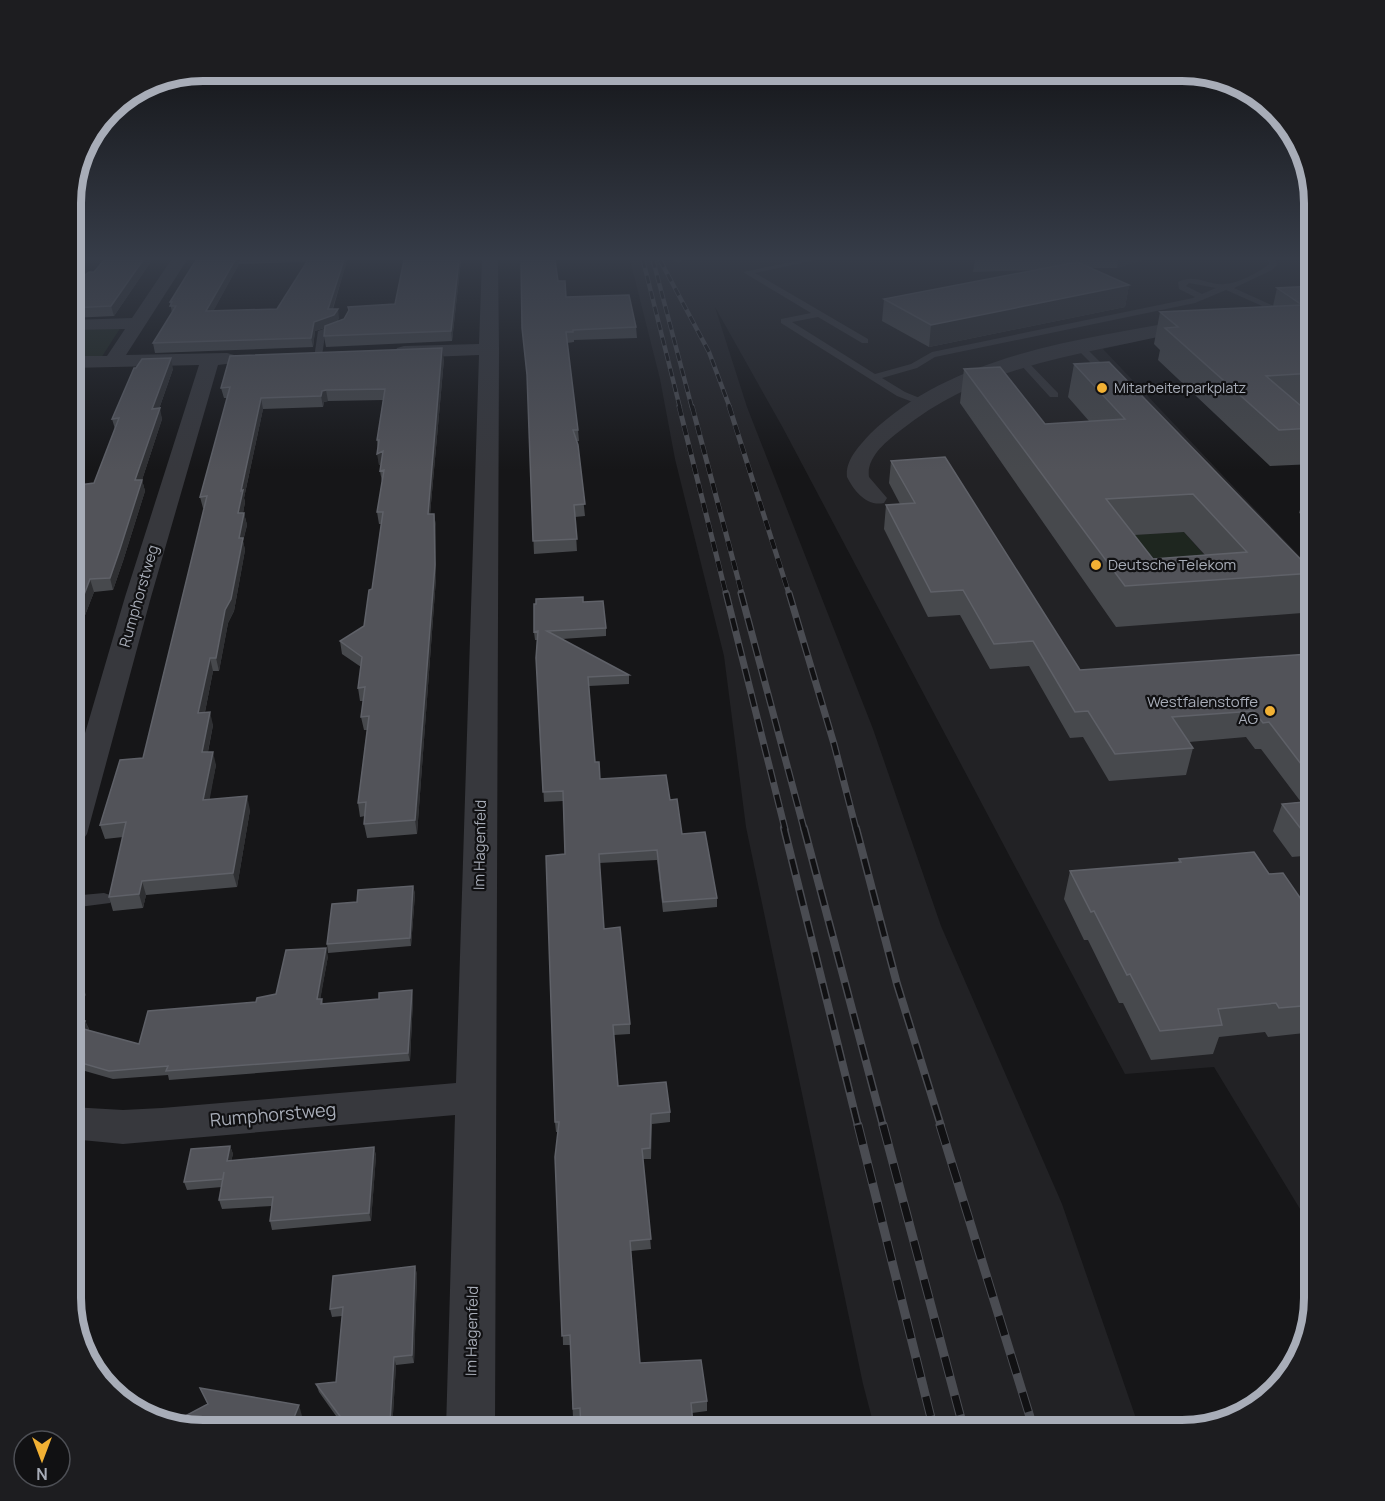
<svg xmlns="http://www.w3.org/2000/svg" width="1385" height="1501" viewBox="0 0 1385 1501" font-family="Manrope,sans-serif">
<rect width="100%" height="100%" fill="#161618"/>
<!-- built -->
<path fill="#222225" d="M630,260H1314V315L1268,311L1103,349L1308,565L1314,562V1232L1214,1067L1125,1074L783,428L715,307L747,407L873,729L941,926L1062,1204L1140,1430H875L863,1384L746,827L724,656L675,459L660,379Z"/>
<!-- green -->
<path fill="#1e261f" d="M121,327L101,358H71V328Z
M1184,532L1236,592L1098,537Z"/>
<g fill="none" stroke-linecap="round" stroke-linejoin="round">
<!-- lane -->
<path fill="#37383d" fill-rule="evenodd" d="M673,260H681L682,261L678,263Z
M801,260H816L755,273L868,339V343H862L818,317L792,322L875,374L911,364L932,352L1193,298L1195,297L1179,289L1178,282C1196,273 1208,286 1225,284C1239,283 1258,273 1269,264L1268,260H1276L1277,265L1272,270L1234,288L1276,307L1269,309L1226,290L1195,303L935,357L917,368L882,378L905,392L927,401V405L923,406L897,396L781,323V319L811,313L743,272ZM1189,283L1216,288L1202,294L1186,286Z
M340,323L347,325L325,335L322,356L314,358L318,331Z
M1078,346H1084L1113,375V379H1107L1078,350Z
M1020,360H1026L1058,393V397H1050L1020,364Z
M104,893L110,895L113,899L110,903L71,908V896Z"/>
<!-- street -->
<path fill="#37383d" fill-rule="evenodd" d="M171,260H187L126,355L227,353L234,355L236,359L234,363L218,365L151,597L87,834L82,841L71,845V781L125,597L199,365L71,368V356H107L125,329L71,330V320L132,318Z
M482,260H498L499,349L495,1430H446L455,1115L123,1144L71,1139V1107L123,1110L162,1108L456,1083L479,355L404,358L397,356L395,352L397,348L404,346L479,344Z
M1196,318L1202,319L1205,323L1202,327C1095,354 992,358 901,430C887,441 866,457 869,477L887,498L884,503C867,507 854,491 847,477C845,460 860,445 870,434C954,352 1086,339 1196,318Z"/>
<defs>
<path id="rail-far4" d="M643,260L680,408
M653,260L692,408
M660,260L709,352L730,408"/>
<path id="rail-far3" d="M679,406L726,594
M692,406L742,594
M729,406L789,594"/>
<path id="rail-far2" d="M726,593L785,829
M741,593L804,829
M789,593L834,744L856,829"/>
<path id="rail-far1" d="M784,828L858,1126
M804,828L883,1126
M856,828L897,984L941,1126"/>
<path id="rail" d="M858,1125L934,1430
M883,1125L964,1430
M940,1125L1034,1430"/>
</defs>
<!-- rail-far4 casing -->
<use href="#rail-far4" stroke="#4a4c52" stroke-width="4.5"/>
<!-- rail-far3 casing -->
<use href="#rail-far3" stroke="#4a4c52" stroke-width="5"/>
<!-- rail-far2 casing -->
<use href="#rail-far2" stroke="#4a4c52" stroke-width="7"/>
<!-- rail-far1 casing -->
<use href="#rail-far1" stroke="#4a4c52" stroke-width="8"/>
<!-- rail casing -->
<use href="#rail" stroke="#4a4c52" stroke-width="9"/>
<!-- rail-far4 -->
<use href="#rail-far4" stroke="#111113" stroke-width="3" stroke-dasharray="8" stroke-linecap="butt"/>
<!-- rail-far3 -->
<use href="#rail-far3" stroke="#111113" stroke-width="4" stroke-dasharray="10" stroke-linecap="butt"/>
<!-- rail-far2 -->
<use href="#rail-far2" stroke="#111113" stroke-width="4.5" stroke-dasharray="13" stroke-linecap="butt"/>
<!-- rail-far1 -->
<use href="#rail-far1" stroke="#111113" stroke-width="5" stroke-dasharray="16" stroke-linecap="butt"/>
<!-- rail -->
<use href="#rail" stroke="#111113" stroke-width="7" stroke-dasharray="20" stroke-linecap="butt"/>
</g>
<!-- wall -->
<path fill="#47494d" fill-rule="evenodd" d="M104,260H152L114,316L71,318V281H77L94,272Z
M196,260H347L333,309L339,318L337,322L344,319L349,311L348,307L395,304L461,260L452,341L326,347L324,336L325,328L315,331L313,347L155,353L153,343L172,313L170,302ZM307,262L277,309L213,311L239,264Z
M975,260H1142L1117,268H1091L1129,285L1125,307L929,347L882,321L884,299L1036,270L973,272Z
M558,281L566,297L636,327L637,338L574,340V342L567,343L578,430L579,441H577L585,516L575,517L577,551L534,554L527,379Z
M1314,286V406L1303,407L1314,417V464L1270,466L1158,360L1160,350L1154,344L1160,312L1273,306L1277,288Z
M444,359L430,514H434L436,526V578L417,834L367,838L364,824L365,816L360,817L358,803L367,730H364L361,717L363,701H360L358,688L361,667L342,654L340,641L364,626L372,589L381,524H379L377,512L382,482L380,471L381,464L379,465L377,440L383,400L328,401L324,402L323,407L263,409L244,498L245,502L243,513H244L247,525L243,541L245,550L234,611L228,623L219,671H213L205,712L213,725L208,752L216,765L209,799L250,810L237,887L146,895L143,908L113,911L109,897L123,837L105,839L100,825L143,758L204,508H203L200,497L227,398H224L221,388Z
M1074,364L1314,573L1302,613L1116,627L960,403L964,369L1045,424L1089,421L1068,397ZM1184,532L1205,555L1153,559L1134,535Z
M136,368L173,369L159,409L162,419L142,480L145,491L123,561L113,590L94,592L77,636L78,639L71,662L94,483L115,429L112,419Z
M891,461L1080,670L1314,660V855L1292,857L1273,831L1282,804L1301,802L1261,749H1255L1246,737L1189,742L1193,748L1186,775L1109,781L1083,737L1070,738L1029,666L990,669L960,615L928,617L884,529L886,505L900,504L889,483Z
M1314,472V524L1300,519L1301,514L1299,513L1310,476Z
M583,602L606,628V636L562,639L629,675V684L589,686L595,762L600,779L670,800L682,834L717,898V907L663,912L657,860L599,863L604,929L630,1024V1034L614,1035L618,1086L670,1112V1122L652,1124L651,1159H643L651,1249L631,1251L640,1363L707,1401V1411L692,1413L693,1430L581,1418H573L570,1345H563L558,1132H556L555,1122L565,854L563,801L544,802L536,658L537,640H535L534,632Z
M1179,859L1269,874L1314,918V1032L1268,1037L1265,1032L1219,1037L1213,1054L1151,1060L1123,1003H1119L1088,940H1084L1064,899L1070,871L1178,862Z
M413,886L415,894L411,946L328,953L327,944L357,902Z
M328,956L320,999H322L323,1004L413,999L410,1061L169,1080L168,1075L113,1079L71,1067V1018L85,1021L89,1029L88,1030L139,1044L256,1002L276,994Z
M230,1146L233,1154L231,1161L374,1147L376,1156L371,1221L272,1230L270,1221L272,1206L222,1209L219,1200L222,1187L187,1190L184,1182Z
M415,1266L417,1275L414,1363L396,1365L392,1430H346L319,1392L316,1384L336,1382L342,1316L332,1317L330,1309Z"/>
<!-- shaded-wall -->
<path fill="#2f3033" d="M143,260H152L114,316L111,306Z
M235,260H239V264L208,321L206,311Z
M344,260H347L346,265L330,316L338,309L339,318L335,324L315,331L313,347L311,338L314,322L328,309Z
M459,260H461L452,341L451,331Z
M1118,260H1142L1117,268Z
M1129,285L1125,307L929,347L931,325Z
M442,348L444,359L429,526L428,514Z
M171,358L173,369L155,420L152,409Z
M326,390L328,401L324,402L323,407L321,396L322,391Z
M261,398L263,409L244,498L245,502L241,525L238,513L241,491Z
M160,408L162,419L142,480L145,491L123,561L113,590L110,578L135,480Z
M383,451L384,463L379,465L377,454Z
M244,513L247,525L243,541L245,550L234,611L228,623L219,671L216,658Z
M434,514L436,526V578L417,834L415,820Z
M90,579L94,592L77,636L78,639L71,662V637L72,626Z
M210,658L213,671L202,727L198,713Z
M210,712L213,725L205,766L202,752Z
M213,752L216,765L207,814L203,800Z
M247,796L250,810L237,887L233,873Z
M142,881L146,895L143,908L139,894Z
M413,886L415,894L411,946L410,938Z
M326,948L328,956L319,1007L317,999Z
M83,987L86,995L71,1015V1002Z
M412,990L413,999L410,1061L408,1053Z
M85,1021L89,1029L83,1037L80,1028Z
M230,1146L233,1154L229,1170L227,1161Z
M374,1147L376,1156L371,1221L369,1213Z
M415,1266L417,1275L414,1363L412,1355Z
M394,1357L396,1365L392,1430L390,1422Z
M299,1405L302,1416L296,1430H289Z"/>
<!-- building -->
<path fill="#525359" stroke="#5f6168" stroke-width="1.5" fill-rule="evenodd" d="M104,260H143L111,306L71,308V281H77L89,272H94Z
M196,260H235L206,311L277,309L308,260H344L328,309H338L334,315L314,322L311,338L153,343L176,306H170L172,302H170Z
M404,260H459L451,331L324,336L325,326L344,319L349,310L348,307L395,304Z
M521,260H555L558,281H565L566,297L629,295L636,327L573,330V332H566L578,430H573L578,445L585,504L574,505L577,539L533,541L527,375L522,328Z
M1077,262L1129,285L931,325L884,299Z
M1314,286V373L1266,376L1314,417V428L1279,430L1165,328L1178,327L1160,312L1302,305L1277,288Z
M442,348L428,514H434L435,565L415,820L364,824L366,802L358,803L369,716L361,717L365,687L358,688L362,657L340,641L364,626L369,590L372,589L383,512H377L384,470L380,471L383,451L377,454L379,440H377L385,389L326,390L322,391L321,396L261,398L241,491L243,490L238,513H244L239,538H243L231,599L225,610L216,658H210L198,713L210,712L202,752H213L203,800L247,796L233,873L142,881L139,894L109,897L126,822L100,825L120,760L143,758L207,496L200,497L230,387L221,388L230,356Z
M171,358L152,409L160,408L135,480H142L120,549L110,578L90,579L72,626H74L71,637V505L79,485L94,483L119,418L112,419L134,368H136L142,359Z
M1109,362L1314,573L1125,586L964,369L1000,367L1045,424L1125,419L1074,364ZM1193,494L1247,552L1153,559L1106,499Z
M945,457L1080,670L1309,654L1314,660V781L1269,722L1263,723L1254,711L1172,717L1193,748L1115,754L1088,711L1075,712L1033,641L994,644L963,590L931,592L886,505L915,503L891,461Z
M583,597V602L603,601L606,628L547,631L629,675L588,677L595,762H599L600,779L666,775L670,800L677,799L682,834L705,832L717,898L663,902L657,850L599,854L604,929L620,927L630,1024L613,1025L618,1086L666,1082L670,1112L651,1114L650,1148L642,1149L651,1239L630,1241L640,1363L701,1360L707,1401L691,1403L693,1424L690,1425L691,1430H581L580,1408L573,1409L570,1335L562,1336L555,1157L559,1122H555L546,856L565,854L563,791L543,792L536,658L538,631L534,632V604H536V599Z
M1314,801V828L1301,829L1282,804Z
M1254,852L1269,874L1283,873L1314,918V1005L1279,1008L1276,1003L1218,1009L1222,1025L1160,1031L1130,974L1127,975L1094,911L1091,912L1070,871L1181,862L1179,859Z
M413,886L410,938L327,944L332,904L357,902L358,890Z
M326,948L317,999H322L321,1004L379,999V993L412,990L408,1053L166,1071L168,1066L109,1071L71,1060V1018L85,1021L80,1028L139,1044L148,1011L256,1002L257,998L276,994L286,950Z
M71,985L83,987L71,1002Z
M230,1146L227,1161L374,1147L369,1213L270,1221L273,1197L219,1200L224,1172L223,1179L184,1182L191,1149Z
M415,1266L412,1355L394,1357L390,1422L348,1427L316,1384L336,1382L343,1307L330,1309L333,1276Z
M200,1388L299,1405L289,1430H203L172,1423L208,1404Z"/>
<!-- sky -->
<linearGradient id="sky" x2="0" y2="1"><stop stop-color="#0c0c0d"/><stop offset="0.55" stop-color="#363c48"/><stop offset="1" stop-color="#363c48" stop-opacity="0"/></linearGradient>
<rect width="1385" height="470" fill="url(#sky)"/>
<!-- markers -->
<g fill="#f2b134" stroke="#111113" stroke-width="2">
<circle cx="1102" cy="388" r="6"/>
<circle cx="1096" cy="565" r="6"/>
<circle cx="1270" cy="711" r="6"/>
</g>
<g text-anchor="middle" stroke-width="4.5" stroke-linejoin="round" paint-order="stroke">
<!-- far-poi labels -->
<g font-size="14" fill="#a8adb8" stroke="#111113" text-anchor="start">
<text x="1114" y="393">Mitarbeiterparkplatz</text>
</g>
<!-- poi labels -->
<g font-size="15" fill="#a8adb8" stroke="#111113" text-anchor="start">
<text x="1108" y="570">Deutsche Telekom</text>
<text x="1258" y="707" text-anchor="end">Westfalenstoffe<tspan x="1258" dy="17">AG</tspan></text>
</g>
<!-- street labels -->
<g font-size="15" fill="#a8adb8" stroke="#111113">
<text transform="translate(139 596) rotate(-74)" y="5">Rumphorstweg</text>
<text transform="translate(480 845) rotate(-89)" y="5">Im Hagenfeld</text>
<text transform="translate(472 1331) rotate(-89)" y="5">Im Hagenfeld</text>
</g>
<!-- near-street labels -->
<g font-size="18" fill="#a8adb8" stroke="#111113">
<text transform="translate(273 1115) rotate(-5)" y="6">Rumphorstweg</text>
</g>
</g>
<!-- crop -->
<path d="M0 0H1385V1501H0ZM203 81H1182A122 122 0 0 1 1304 203V1298A122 122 0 0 1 1182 1420H203A122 122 0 0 1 81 1298V203A122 122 0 0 1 203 81Z" fill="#1d1d20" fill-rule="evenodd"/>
<path fill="none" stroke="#a8adb8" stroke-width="8" d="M203 81H1182A122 122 0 0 1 1304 203V1298A122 122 0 0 1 1182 1420H203A122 122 0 0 1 81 1298V203A122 122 0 0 1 203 81Z"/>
<!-- north arrow -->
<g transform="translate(42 1459) rotate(180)"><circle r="28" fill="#111113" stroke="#4d4f55" stroke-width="1.5"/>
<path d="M0-4.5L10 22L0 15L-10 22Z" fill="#f2b134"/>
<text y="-9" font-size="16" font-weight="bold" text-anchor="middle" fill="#a8adb8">N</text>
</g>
</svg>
